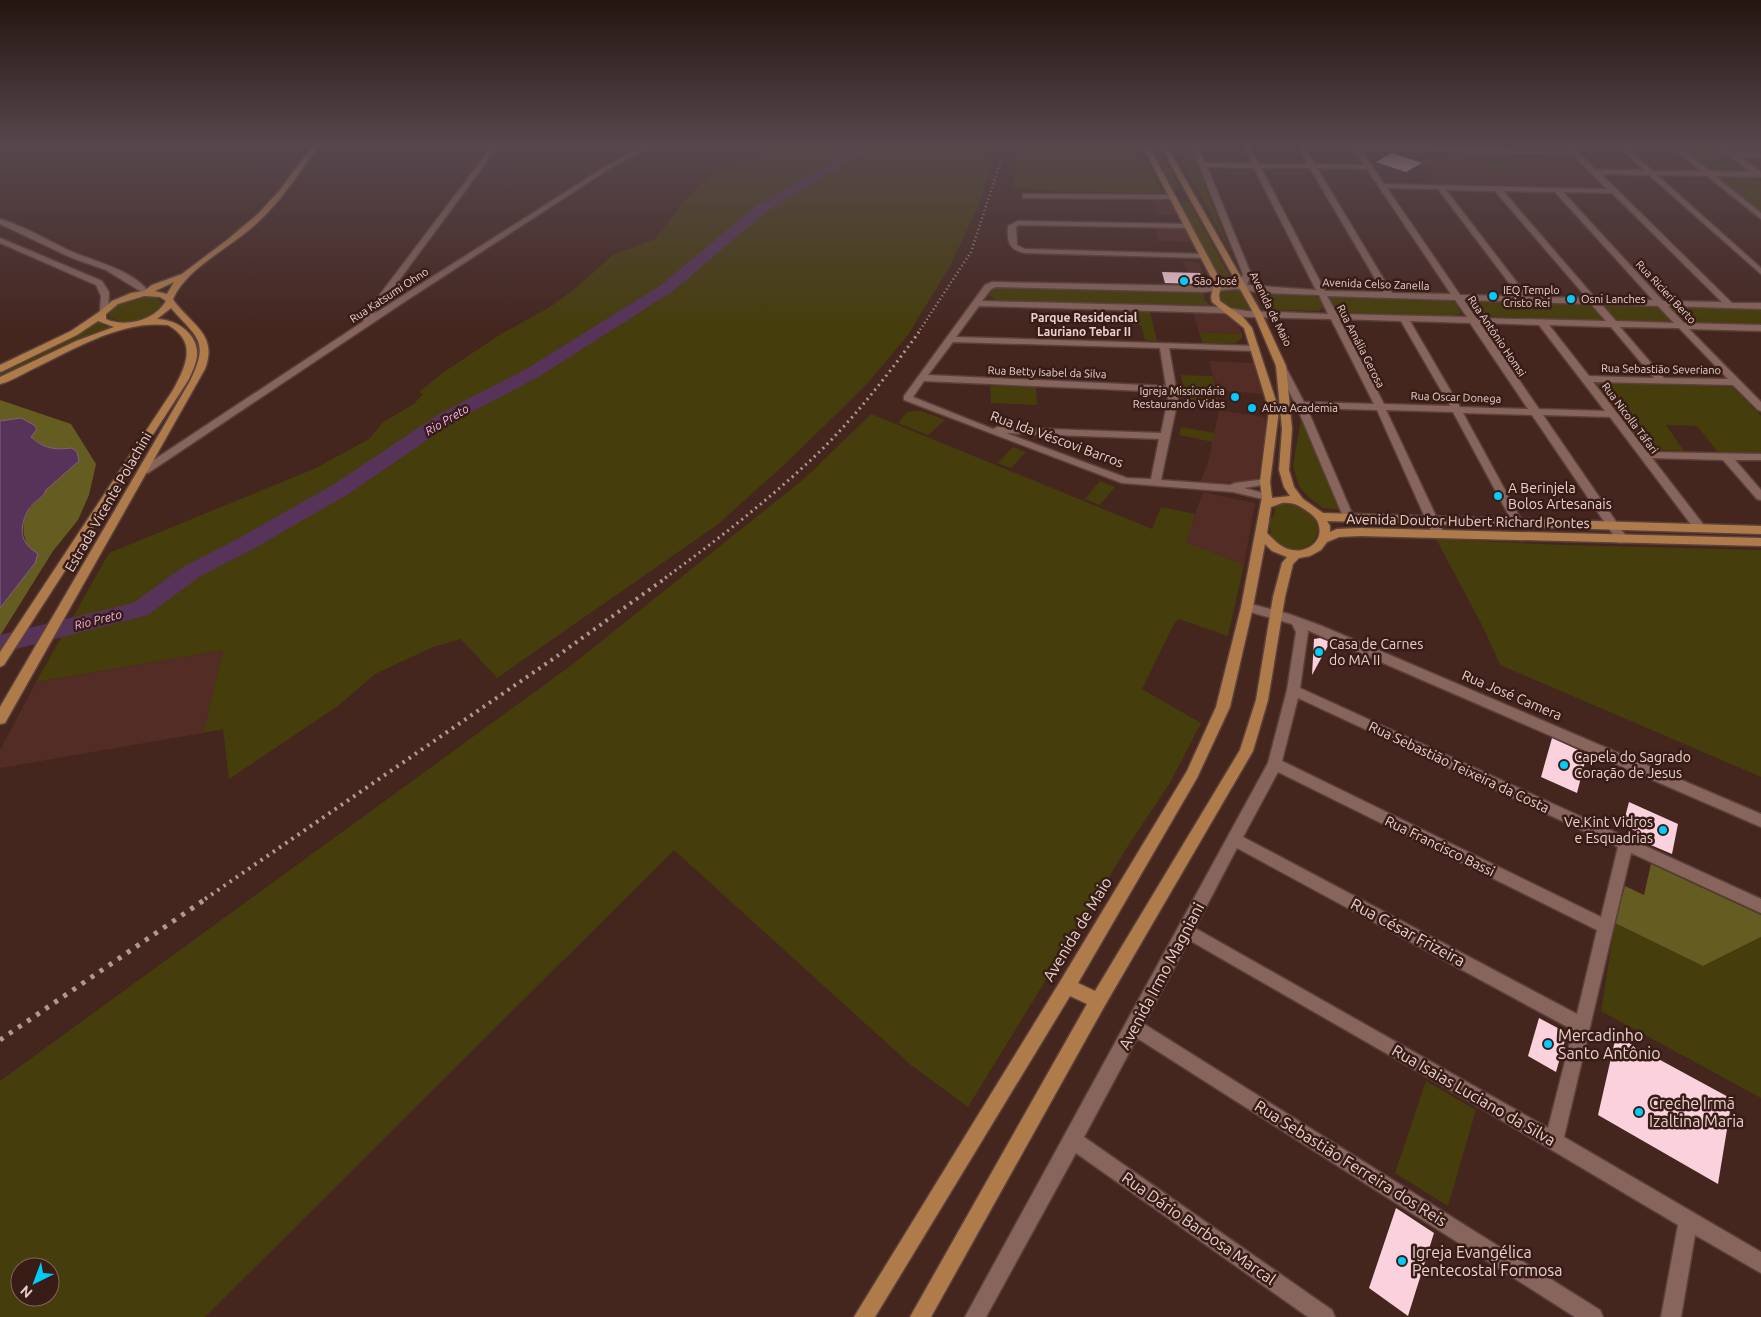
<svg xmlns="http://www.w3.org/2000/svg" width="1761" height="1317" viewBox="0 0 1761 1317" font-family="Ubuntu,sans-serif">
<rect width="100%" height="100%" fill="#44261f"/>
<!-- built -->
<path fill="#522c25" d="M1727,145H1761V172Z
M1416,152L1572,155L1603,187L1440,184Z
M1151,200L1169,202L1175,206L1178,215H1157Z
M1155,228L1183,229L1187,231L1192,242L1159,241Z
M1183,260L1199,263L1207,285L1202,287L1165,286L1161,271L1187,272Z
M1193,313L1228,315L1236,320L1242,334L1199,332Z
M1209,361L1254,363L1263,394L1217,390Z
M1219,410L1264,417L1266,425L1259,473L1257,479L1249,483L1200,482L1208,463Z
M1203,492L1255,503L1244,565L1185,542Z
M223,650L203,733L0,768V750L36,682Z"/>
<!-- green -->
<path fill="#453d0b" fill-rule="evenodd" d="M775,145H991L989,173L979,205L949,268L908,335L866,385L785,464L717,525L497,678L461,639L433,647L375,674L338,706L229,779L223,729L203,733L223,650L36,682L109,553L316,468L369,439L383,422L414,404L423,394L419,392L444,372L501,334L550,307L577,287L613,255L655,239L688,197L704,181L720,169L748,159Z
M1017,145H1137L1161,191L1155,194L1013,189Z
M1149,145H1158L1180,188H1172Z
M1172,145H1189L1231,253L1180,158Z
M1679,145H1713L1745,170L1739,171L1708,169Z
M1480,157H1505L1517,171H1492Z
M1714,175H1753L1761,182V214Z
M1182,201L1189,202L1232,280L1223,283L1179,203Z
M1000,285L1204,293V299L1212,308L997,301L987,294Z
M1238,287L1253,312C1240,311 1229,310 1219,300L1218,295L1225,289Z
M1265,294L1313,296L1319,298L1323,307L1319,311L1273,310L1263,303L1261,295Z
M1328,295L1447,299L1456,303L1461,313C1449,321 1361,313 1341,312L1332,309L1326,300Z
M139,297L157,298L161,302V307C149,320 127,326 110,318L108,314C115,303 127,300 139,297Z
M1472,300L1580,303L1595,308L1602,318L1598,321L1478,316L1473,314L1466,303Z
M1606,304C1627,304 1657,299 1671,318L1667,323L1619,321L1612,318L1602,307Z
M1674,306L1761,308V326C1738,325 1684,331 1671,309Z
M1122,310L1150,311L1157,341L1145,340L1141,325H1126Z
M97,322L110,328L88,335L0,378V373L76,336Z
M1199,332L1242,334V337L1236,343H1203Z
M1181,375L1213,376L1219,405L1186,400Z
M1591,382L1733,387L1761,416V453L1718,452L1697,426L1666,425L1684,451L1644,449Z
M990,386L1036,387L1037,405L991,403Z
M914,411H921L945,420L928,435L898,423L907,412Z
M871,414L1152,529L1161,507L1195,514L1186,542L1244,565L1228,636L1179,619L1174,624L1142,689L1201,723L1170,783L1131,841L968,1107L911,1065L674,850L205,1317H0V1081L573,664L805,478ZM20,1267H50V1297H20Z
M1301,420L1341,510L1323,508L1307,496L1299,486L1293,466Z
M1181,427L1215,433L1213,442L1179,435Z
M1013,447L1026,452L1011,468L998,463Z
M1100,481L1115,487L1100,505L1085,499Z
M1288,502C1310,507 1333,531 1305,548C1301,550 1295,553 1290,551C1283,549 1276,543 1270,539L1271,529L1267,521L1274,516L1275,505Z
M1436,539L1563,545L1761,550V777L1500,665L1484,629Z
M1615,923L1703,966L1761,937V1098L1601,1011Z
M1426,1081L1476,1110L1448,1206L1395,1173Z"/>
<!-- forest -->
<path fill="#645c21" d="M0,400L71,424L96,464L89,495L78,520L53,551L0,636V608L35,563C26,544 15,523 33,505C38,499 43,498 46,490L79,461L72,448C55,450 44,449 31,437L36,429C27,416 14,419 0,421Z
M1651,864L1761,915V937L1703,966L1615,923L1625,886L1644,895Z"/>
<!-- water -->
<path fill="#57335a" stroke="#82627c" d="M21,418L34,425L37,429L31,437C44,449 55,450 72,448L77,452L79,461L46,490C43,498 38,499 32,505C24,514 18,532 26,543C28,547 34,551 38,554L35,563L0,608V421Z"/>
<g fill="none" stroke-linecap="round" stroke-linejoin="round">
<!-- river -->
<path fill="#57335a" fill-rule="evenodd" d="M861,145H876L767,211L673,291L540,376L453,422L350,493L255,548L199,577L148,615L0,653V635L133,603L183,567L239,538L336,483L439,414L528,368L661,285L757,205Z"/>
</g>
<!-- building -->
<path fill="#fad1dd" d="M1392,153L1422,163L1406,172L1376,162Z
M1162,272L1200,273L1203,284L1165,283Z
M1320,638L1330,642L1312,675L1314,639Z
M1552,738L1587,754L1577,793L1541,777Z
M1629,802L1678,824L1672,854L1646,843L1648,837L1623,825Z
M1539,1018L1567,1033L1556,1072L1528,1056Z
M1616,1036L1732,1099L1718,1184L1598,1115Z
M1396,1208L1434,1233L1408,1316L1369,1288Z"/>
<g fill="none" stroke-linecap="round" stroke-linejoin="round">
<defs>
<path id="minor" d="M493,145H499L374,314L608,165L646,145H654L612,167L401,304L148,473H140L139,471L140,469L364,321L362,319L363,317Z
M1191,145H1197L1205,163H1252L1243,145H1249L1259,164H1308L1297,145H1303L1315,164L1364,165L1351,145L1569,151L1564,145H1571L1596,170H1644L1617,145H1624L1653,171H1701L1671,145H1678L1710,171L1750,172L1716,145H1723L1733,152L1761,153V157L1739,156L1761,172V177L1715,176L1761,213V219L1707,176L1657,175L1761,268V274L1649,175L1601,174L1732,303H1761V309L1668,306L1684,323L1761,325V331L1689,329L1761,402V411L1758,410L1733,385L1593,382L1647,452L1761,454V460H1735L1761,490V500L1757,499L1723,460L1652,458L1706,528L1700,532L1696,531L1610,417L1543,415L1628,539L1622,543L1618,542L1532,415L1463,413L1523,523L1518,527L1513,523L1453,412L1386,410L1444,533L1438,537L1432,533L1377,410L1307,408L1354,518L1353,521H1345L1296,405L1276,366L1281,363L1284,364L1304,402L1374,404L1331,319L1247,317L1222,313L979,306L956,337L1257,346L1259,348L1254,351L1169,348L1178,399L1161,480L1230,485L1235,483L1265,479L1270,482L1269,484L1244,488L1271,495L1272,497L1267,500L1233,492L1122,483L904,400V396L985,285L992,282L1202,286L1239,284L1243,274ZM1361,150L1573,155L1607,189L1384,184ZM1207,167L1254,168L1316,290L1247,285L1251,274ZM1261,168H1310L1383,292L1325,291ZM1317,168L1367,169L1451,294L1392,293ZM1387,188L1438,189L1519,296L1460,295ZM1446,190L1495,191L1587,298L1528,297ZM1503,191L1555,192L1653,300L1596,299ZM1563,192L1612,193L1722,302L1663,301ZM996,287L1202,292L1236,289L1265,293L1319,295L1328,314L1247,311L1222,307L982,301L991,289ZM1327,296L1455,300L1467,317L1337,314ZM1464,300L1591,304L1606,321L1476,318ZM1601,304L1658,306L1674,323L1616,321ZM1339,319L1401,321L1450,406L1384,404ZM1410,321L1470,323L1528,409L1460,407ZM1480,323L1539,325L1605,411L1539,409ZM1549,325L1611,327L1654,378L1589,376ZM1620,327L1679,328L1728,379L1664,378ZM953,342L1160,348L1166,386L928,375ZM924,381L1167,392L1168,399L1161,433L997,427L993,429L913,397ZM1006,433L1159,439L1151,479L1127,478Z
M1023,194L1172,195L1176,197L1172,199L1026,198H1023Z
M0,219C24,226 47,240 70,251C93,261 137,271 150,294L143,296L140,291L106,270L72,258L0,224Z
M1018,221L1188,224H1191V228L1019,225L1016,227L1017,245L1025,249L1204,254L1208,256L1204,258L1025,253C1009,250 1007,242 1008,226Z
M0,238L102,281L109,292L108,311L104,314L100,311L101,296L96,285L0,243Z
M1247,603L1289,614L1322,626L1761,814V827L1307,630L1308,632L1300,688L1761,899V913L1631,853L1564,1137L1761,1252V1273L1695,1235L1681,1317H1661L1678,1225L1464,1098L1189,940L1144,1024L1600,1310L1603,1317H1575L1137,1038L1084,1137L1332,1310L1335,1317H1308L1076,1153L986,1317H965L1268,763L1287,690L1296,632L1292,624L1243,610L1241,607ZM1298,698L1618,847L1601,917L1282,761ZM1278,772L1597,930L1577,1014L1243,837ZM1237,848L1573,1030L1548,1128L1195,928Z"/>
<path id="major" d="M313,145H319C300,172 282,200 257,223C232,247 187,267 173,299L174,301C193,326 218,335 205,369L5,723L0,724V707L190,381C210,340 197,338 171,308L157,319C176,319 199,334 197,356C196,364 192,372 189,379L4,665L0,667V652L173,390C186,366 198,342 168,325C122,320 76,348 35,368C24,373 12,381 0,384V377L76,341L114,327L98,321L77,335L3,371L0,372V365L71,331L99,312L112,301L131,293L144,291L152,285L182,274L227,240L258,214L280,190ZM174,282L167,294L155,291ZM144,296L160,297L166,301C155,320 126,328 106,319V314L118,304Z
M1142,145H1148L1222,283L1219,295L1220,301L1243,317L1252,328L1279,410L1270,482L1272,498L1290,496L1284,487L1279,470L1282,429L1276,366L1254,314L1160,145H1166L1262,314L1286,366L1292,429L1289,470L1294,487L1303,499L1323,513L1761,526V534L1327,521L1330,526V532L1337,529L1360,528L1761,538V546L1360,536L1339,537L1327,542L1321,550L1310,556L1299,558L1293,564L1285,597L1268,700L1253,751L1104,1007L931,1317H910L1087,1004L1070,996L875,1317H854L1061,980L1187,771L1216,707L1241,607L1262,497L1260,482L1269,410L1244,328L1212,302L1211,297L1214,283ZM1282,503C1291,502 1297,504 1304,509C1310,513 1318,518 1319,526C1323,542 1306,553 1292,550C1281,548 1274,540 1267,533L1271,507ZM1265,544L1272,551L1287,557L1282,563L1273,597L1256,700L1240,750L1095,991L1078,983L1197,778L1230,707L1253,607Z"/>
</defs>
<!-- minor casing -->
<use href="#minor" stroke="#5a413b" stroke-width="3"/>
<!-- major casing -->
<use href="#major" stroke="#5a413b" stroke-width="3"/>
<!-- minor -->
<use href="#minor" fill="#87645c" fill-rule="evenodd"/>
<!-- major -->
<use href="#major" fill="#b07b4b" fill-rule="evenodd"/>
<!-- rail-far3 -->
<path stroke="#b09893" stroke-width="2.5" stroke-dasharray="1 3" stroke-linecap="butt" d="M918,333L971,252L1006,145"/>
<!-- rail-far2 -->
<path stroke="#b09893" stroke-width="3" stroke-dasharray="2 4" stroke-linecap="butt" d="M665,578C716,541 767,501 813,458C853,420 887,376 919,332"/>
<!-- rail-far1 -->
<path stroke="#b09893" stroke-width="4" stroke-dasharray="2.5 5" stroke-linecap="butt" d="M205,899L553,659L667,577"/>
<!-- rail -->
<path stroke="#b09893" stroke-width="5" stroke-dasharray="4 7" stroke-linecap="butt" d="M0,1040L207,898"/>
</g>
<!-- sky -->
<linearGradient id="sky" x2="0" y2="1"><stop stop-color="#251511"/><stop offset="0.44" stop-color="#56474d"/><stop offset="1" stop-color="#56474d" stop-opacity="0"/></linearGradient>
<rect width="1761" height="329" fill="url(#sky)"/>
<!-- markers -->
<g fill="#00cbf9" stroke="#391c16" stroke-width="2">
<circle cx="1184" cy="281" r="5"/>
<circle cx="1493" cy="296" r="5"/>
<circle cx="1571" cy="299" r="5"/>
<circle cx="1235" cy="397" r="5"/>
<circle cx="1252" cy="408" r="5"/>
<circle cx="1498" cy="496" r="5"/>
<circle cx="1319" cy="652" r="5"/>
<circle cx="1564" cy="765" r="5"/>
<circle cx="1663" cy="830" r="5"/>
<circle cx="1548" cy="1044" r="5"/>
<circle cx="1639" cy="1112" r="5"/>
<circle cx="1402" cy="1261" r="5"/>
</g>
<g text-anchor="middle" stroke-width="5" stroke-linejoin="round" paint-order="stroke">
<!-- far-poi labels -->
<g font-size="11" fill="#e6d1cd" stroke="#391c16" text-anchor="start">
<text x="1194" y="285">São José</text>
<text x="1503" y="294">IEQ Templo<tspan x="1503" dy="13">Cristo Rei</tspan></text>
<text x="1581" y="303">Osni Lanches</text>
<text x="1225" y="395" text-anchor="end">Igreja Missionária<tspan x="1225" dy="13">Restaurando Vidas</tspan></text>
<text x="1262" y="412">Ativa Academia</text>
</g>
<!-- far-street labels -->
<g font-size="11" fill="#e6d1cd" stroke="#391c16">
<text transform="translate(1376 284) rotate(2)" y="4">Avenida Celso Zanella</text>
<text transform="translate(1666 292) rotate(47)" y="4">Rua Ricieri Berto</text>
<text transform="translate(389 295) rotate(-33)" y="4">Rua Katsumi Ohno</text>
<text transform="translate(1271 309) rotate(64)" y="4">Avenida de Maio</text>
<text transform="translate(1497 336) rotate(56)" y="4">Rua Antônio Homsi</text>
<text transform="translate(1361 346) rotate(63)" y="4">Rua Amália Gerosa</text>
<text transform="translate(1661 369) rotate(1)" y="4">Rua Sebastião Severiano</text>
<text transform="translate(1047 372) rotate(2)" y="4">Rua Betty Isabel da Silva</text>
<text transform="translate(1456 397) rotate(2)" y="4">Rua Oscar Donega</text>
<text transform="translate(1630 418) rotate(53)" y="4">Rua Nicolla Táfari</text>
</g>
<!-- far-neighbourhood labels -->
<g font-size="12" font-weight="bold" fill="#e6d1cd" stroke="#391c16">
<text x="1084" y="322">Parque Residencial<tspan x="1084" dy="14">Lauriano Tebar II</tspan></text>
</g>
<!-- far-water labels -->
<g font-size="12" font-style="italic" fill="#f1b5f5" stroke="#391c16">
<text transform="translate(447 420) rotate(-31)" y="4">Rio Preto</text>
<text transform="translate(98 620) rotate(-14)" y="4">Rio Preto</text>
</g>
<!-- street labels -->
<g font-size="14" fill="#e6d1cd" stroke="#391c16">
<text transform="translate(1057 439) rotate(20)" y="5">Rua Ida Véscovi Barros</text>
<text transform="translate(108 502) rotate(-60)" y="5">Estrada Vicente Polachini</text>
<text transform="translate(1468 521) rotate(1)" y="5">Avenida Doutor Hubert Richard Pontes</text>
<text transform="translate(1512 695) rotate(23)" y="5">Rua José Camera</text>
<text transform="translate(1459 767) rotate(25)" y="5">Rua Sebastião Teixeira da Costa</text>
<text transform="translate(1440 846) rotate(26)" y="5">Rua Francisco Bassi</text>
</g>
<!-- poi labels -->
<g font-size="14" fill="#e6d1cd" stroke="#391c16" text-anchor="start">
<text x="1508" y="493">A Berinjela<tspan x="1508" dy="16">Bolos Artesanais</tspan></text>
<text x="1329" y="649">Casa de Carnes<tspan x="1329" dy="16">do MA II</tspan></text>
<text x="1574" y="762">Capela do Sagrado<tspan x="1574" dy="16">Coração de Jesus</tspan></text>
<text x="1653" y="827" text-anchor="end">Ve.Kint Vidros<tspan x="1653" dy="16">e Esquadrias</tspan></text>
</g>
<!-- near-street labels -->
<g font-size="16" fill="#e6d1cd" stroke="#391c16">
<text transform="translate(1077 929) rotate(-59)" y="6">Avenida de Maio</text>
<text transform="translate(1408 932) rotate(28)" y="6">Rua César Frizeira</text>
<text transform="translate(1161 976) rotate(-62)" y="6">Avenida Irmo Magniani</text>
<text transform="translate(1474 1095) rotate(30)" y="6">Rua Isaias Luciano da Silva</text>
<text transform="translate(1351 1163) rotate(32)" y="6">Rua Sebastião Ferreira dos Reis</text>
<text transform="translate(1199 1228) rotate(35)" y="6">Rua Dário Barbosa Marcal</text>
</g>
<!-- near-poi labels -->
<g font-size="16" fill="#e6d1cd" stroke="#391c16" text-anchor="start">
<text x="1558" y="1041">Mercadinho<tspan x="1558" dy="18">Santo Antônio</tspan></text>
<text x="1649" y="1109">Creche Irmã<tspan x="1649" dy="18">Izaltina Maria</tspan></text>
<text x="1412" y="1258">Igreja Evangélica<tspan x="1412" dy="18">Pentecostal Formosa</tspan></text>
</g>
</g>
<!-- north arrow -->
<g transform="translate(35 1282) rotate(222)"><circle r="24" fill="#391c16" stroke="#7e645f"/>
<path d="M0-4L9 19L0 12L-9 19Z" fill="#00cbf9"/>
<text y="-8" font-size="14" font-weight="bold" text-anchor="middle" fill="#e6d1cd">N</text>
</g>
</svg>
